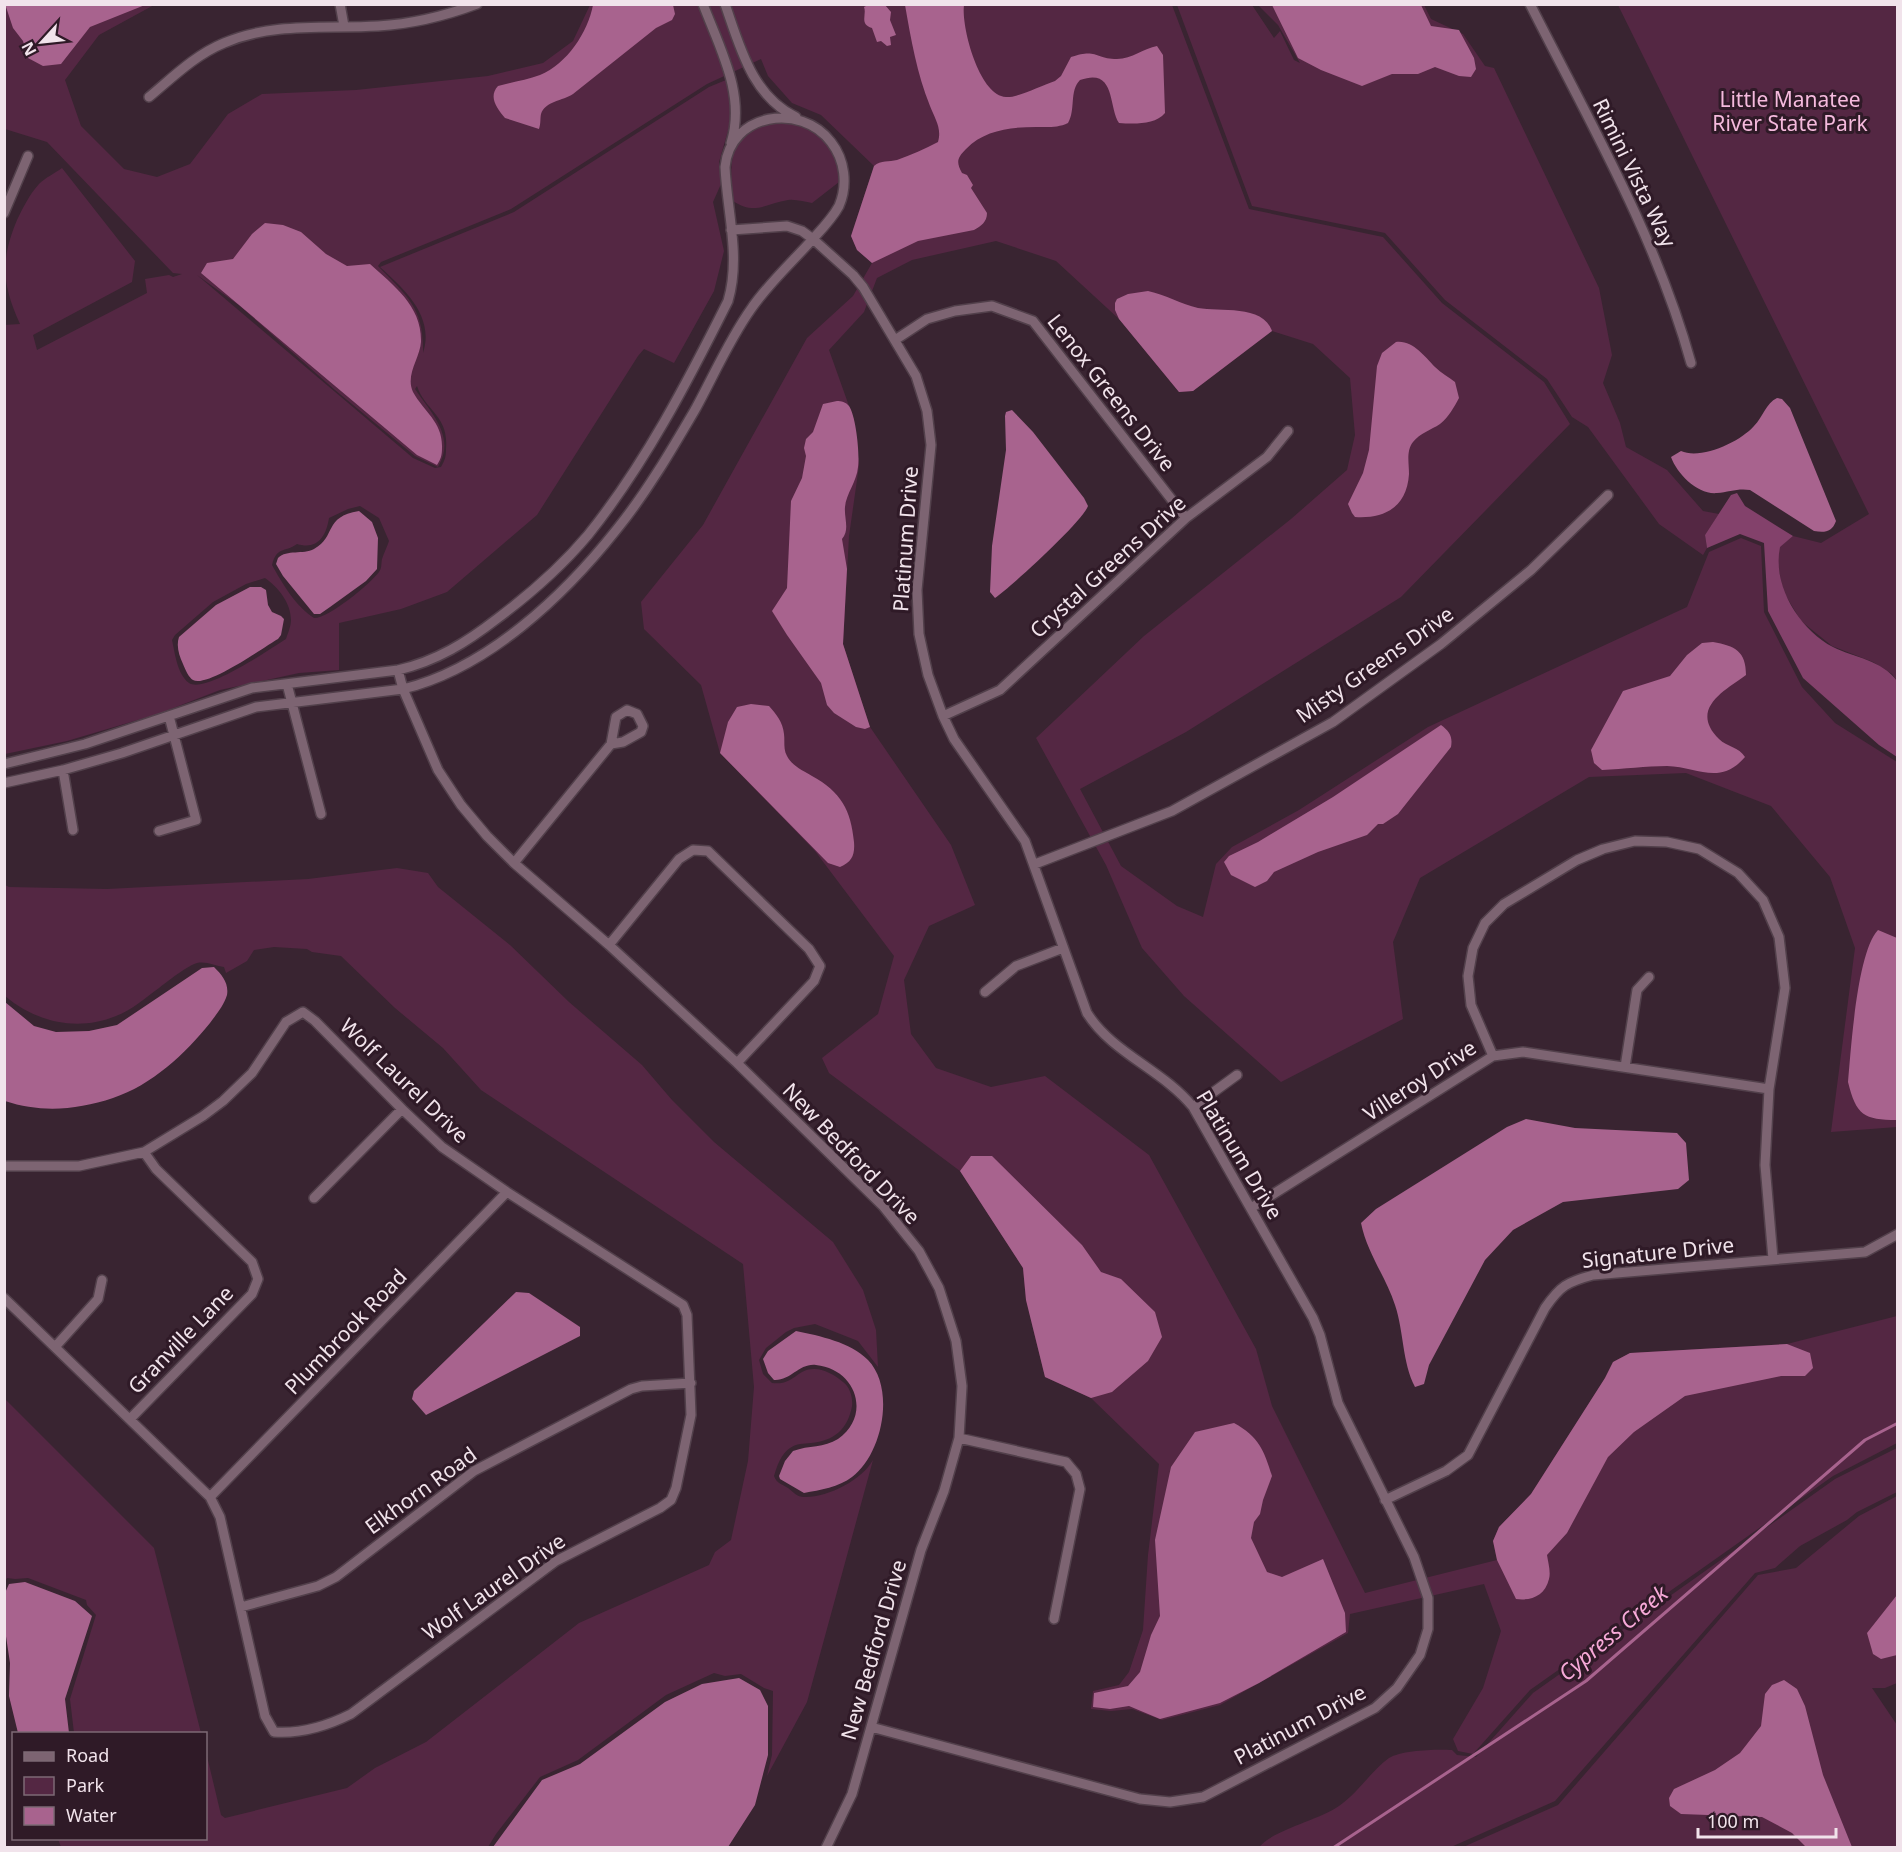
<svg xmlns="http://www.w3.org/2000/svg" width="1902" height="1852" viewBox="0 0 1902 1852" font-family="'Noto Sans',sans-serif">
<rect width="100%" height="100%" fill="#392431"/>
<!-- green -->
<path fill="#542743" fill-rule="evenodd" d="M5,5H154L99,35L65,80L81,126L124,169L157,177L190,164L228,114L262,94L356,90L488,76L543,63L573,41L590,5H1172L1249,209L1383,237L1442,303L1544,382L1570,424L1401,597L1186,732L1080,789L1121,866L1177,906L1203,917L1216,864L1232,847L1299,810L1428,727L1687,607L1709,552L1741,538L1761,546L1764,612L1802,687L1835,723L1897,762V1127L1831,1132L1855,948L1830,877L1771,806L1686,773L1589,777L1420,878L1393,942L1403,1019L1281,1082L1184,996L1142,948L1106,865L1036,738L1144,636L1291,519L1347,470L1355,435L1350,378L1313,344L1272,331L1193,391L1179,392L1119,319L1056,261L996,241L912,260L877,278L864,312L829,350L854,420L859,466L849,536L843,644L870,727L951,845L975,905L929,926L904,980L911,1034L936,1068L991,1087L1045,1076L1149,1155L1256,1349L1272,1406L1365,1593L1497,1560L1493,1541L1499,1527L1531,1494L1605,1378L1613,1362L1630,1353L1787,1344L1897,1316V1443L1833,1476L1530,1690L1473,1754L1458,1751L1453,1739L1483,1688L1501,1631L1484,1584L1350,1614L1348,1633L1220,1705L1162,1720L1132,1709L1111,1711L1091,1709L1093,1691L1119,1685L1129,1672L1143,1630L1148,1555L1159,1464L1091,1398L1045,1377L1026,1300L1023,1268L960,1171L829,1073L822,1058L878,1014L894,956L815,851L720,753L701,685L644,629L641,602L703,525L807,338L853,296L872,263L857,250L851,236L874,166L821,115L792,103L768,76L761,59L707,84L511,209L381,262L378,266C408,297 424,308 423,353C435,316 404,289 380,267L514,212L709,87L726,80L731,105L730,124L719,162L721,184L713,202L724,251L714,291L674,363L644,349L638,356L537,515L447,592L401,609L339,623V670L299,673L220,690L158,714L67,741L5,754L4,325L20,324C2,284 0,261 17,220C23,208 29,195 39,184C45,178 55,173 62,168L135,261L132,282L33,335L37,350L147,293L145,279L169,275L173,277L182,274L173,273L47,142L5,129ZM197,275L240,306L335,390L415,456L438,467C456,437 432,414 415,389L417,386C425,411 449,415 446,449C446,457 445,460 441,467L435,468L413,458ZM360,506L379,518L389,541C387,547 384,553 382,559C381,564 382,568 379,572C370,584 328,619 314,618C296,607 282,583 272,565C277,546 284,553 297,544C317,550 326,537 329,518L348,509ZM265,578C278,587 291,603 291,620C291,626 288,633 286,639C270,649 205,694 189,683C177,674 175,653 172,640L175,635L213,602L246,584Z
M1177,5H1252L1274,38L1280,31L1294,60L1300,63L1278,25L1258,5H1424L1431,19L1463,34L1485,66L1494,68L1599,288L1612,355L1603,383L1620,423L1626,447L1667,470L1703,511L1719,514L1705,535L1707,548L1703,555L1659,524L1588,427L1572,417L1547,379L1445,300L1385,233L1252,206Z
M1618,5H1897V681L1892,674L1873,662L1832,646L1801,621L1783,591L1777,559L1779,547L1793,536L1821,543L1869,514Z
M778,123C785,123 795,123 802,125C825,133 839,158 839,182L812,203C805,202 796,199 788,200C767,203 755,216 733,201C729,160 728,130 778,123Z
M397,868L428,873L438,887L510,945L569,1002L642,1065L672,1100L714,1142L833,1242L863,1290L876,1330L878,1367L858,1341L815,1324L794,1328L786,1332L766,1348L759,1360L763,1374L772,1383C794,1386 796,1369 814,1369C824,1369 835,1375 843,1382C850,1387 853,1398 852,1406C848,1429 834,1441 811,1443C803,1444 797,1443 790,1448C781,1454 777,1466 774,1476C777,1484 782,1484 788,1488C793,1492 797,1497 804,1497C827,1498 862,1480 873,1460L807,1702L767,1776L772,1755L773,1691L764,1688L741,1674L725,1676L714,1673L666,1695L578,1760L540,1777L496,1834L488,1847H61L58,1839L206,1838V1752L221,1815L225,1818L347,1788L375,1768L426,1742L579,1623L709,1565L715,1552L731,1540L748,1461L754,1387L743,1264L481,1090L443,1048L395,1008L341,956L312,952L307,949L274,947L254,950L247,961L226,973L224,967C216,966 206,961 197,963C190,964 165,983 159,988C145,998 132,1010 116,1016C77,1032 36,1022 5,996V885L9,887L107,889L308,879Z
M4,1398L154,1548L201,1733H74L70,1699L96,1615L87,1605L86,1600L28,1578L15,1579L7,1578L5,1582Z
M1897,1448V1492L1857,1512L1847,1520L1800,1546L1775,1568L1755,1573L1555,1801L1451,1847H1259C1275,1829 1317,1821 1339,1806C1358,1793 1371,1771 1389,1758C1402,1750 1437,1749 1452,1750L1457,1755L1476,1757L1533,1693L1835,1479Z
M1897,1496V1683L1885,1688H1872L1897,1725V1847L1461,1848L1558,1805L1758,1575L1796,1568L1859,1516Z"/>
<!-- forest -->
<path fill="#83416b" d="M1737,493L1745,506L1793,536L1780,547C1772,585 1799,629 1833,647C1855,658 1882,660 1897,681V757L1879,745L1803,678L1768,611L1764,543L1740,534L1707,548L1705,535L1731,495Z"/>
<!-- water -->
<path fill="#a8638e" d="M5,4H145V5L90,27L61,64L43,66L28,58L23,41L13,28Z
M593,5H673L675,14L672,20L656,28L573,94C563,101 545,101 541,114C540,119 541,123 539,129L505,118C497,108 488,97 498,86C512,82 527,80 540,75C567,64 588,32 593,5Z
M868,5H885L891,12L890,20L896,35L890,37L891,45L887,46L881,41L877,42L872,28C859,24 867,15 864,7Z
M905,5H964C961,26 979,96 1006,97C1018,98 1042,85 1055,81L1061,76L1071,57C1097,48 1095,59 1117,59C1132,59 1144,48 1157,46L1163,55L1165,113C1155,125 1134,124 1119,123C1108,106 1116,67 1080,80C1069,91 1076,110 1068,123C1058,128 1047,127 1036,127C1011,127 984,130 966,149C957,158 956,162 962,173L967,175L973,185L971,188L987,213C987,222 981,226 974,230L918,241L872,263L857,250L851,236L874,166C881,160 889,162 897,160C911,155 925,149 938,142C942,128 935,119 930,106C917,74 911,39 905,5Z
M1272,5H1421L1431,26L1459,30L1474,58L1476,69L1471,77L1459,76L1435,67L1418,74H1392L1362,86L1321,70L1298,58Z
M265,223L283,225L301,232L326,254L347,266L370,264C394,286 422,306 421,342C420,358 405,375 413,392C424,412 443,422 442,448C442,455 441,459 437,465L417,455L201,273L207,263L233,259L252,234Z
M1148,291C1166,295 1181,304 1198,308C1219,312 1263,304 1272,331L1193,391L1179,392L1119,319L1115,310V303L1117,299L1128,294Z
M1396,342C1413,340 1424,356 1435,367C1441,373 1449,377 1455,382L1459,398C1454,407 1449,417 1440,424C1431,430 1420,433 1413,442C1406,451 1409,463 1409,474C1407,506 1386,519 1355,517L1352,513L1348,504L1363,473L1369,450L1377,366L1382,353Z
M1777,398L1782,399L1790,408L1836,521C1832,532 1825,533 1814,531L1750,490C1738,488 1729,492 1717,493C1698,495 1677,474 1671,457L1681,451C1701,460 1740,442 1754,426C1763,417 1766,403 1777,398Z
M837,401C841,401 846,402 849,406C856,416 860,455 858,467C857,481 846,494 845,507C844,518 850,530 842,539L847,569L843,644L870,727L865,729L856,727L834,713L827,705L821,683L787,635L772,611L787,588L791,501L802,478L806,456L804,448L806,439L813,432L823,404Z
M1012,410L1033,432L1084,498L1088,506C1083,521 1011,587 995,598L990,592L992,546L1006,450L1005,416L1006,412Z
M359,511L372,522L378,538L377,569L366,581L330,607L320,614H314L283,576L276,564L278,558C287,549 303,555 314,549C337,536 323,517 359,511Z
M250,587H261L266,590L268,605L272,612L281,616L284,619L281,635L278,639C264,647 207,688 193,680C189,678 185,669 183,664C179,655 176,646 179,637L216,605Z
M1713,642C1735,646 1746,651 1746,675C1724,691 1689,709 1719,739C1727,747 1739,747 1745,757C1720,786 1698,767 1667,766C1646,766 1624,769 1602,770L1594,763L1591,750L1623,691L1670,676L1687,655L1702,643Z
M751,704L769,706C776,714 783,722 784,734C785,741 783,749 787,756C792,766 804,771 812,776C841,792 851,810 854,842C855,855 852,862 840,867L828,863L720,753L728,722L737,707Z
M1441,725C1449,731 1453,736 1451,747L1398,814L1383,824H1378L1367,835L1318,852L1274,872L1267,881L1255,887L1231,875L1224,862L1229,856L1258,842L1333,797Z
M1878,930L1897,938V1120C1864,1120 1856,1115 1848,1082C1851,1049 1857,952 1878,930Z
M214,967C222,975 229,983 227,995C224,1005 216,1015 210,1023C185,1054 152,1085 113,1098C77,1110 41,1113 5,1101V1002L34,1026L56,1032L89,1031L117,1025L202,968Z
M1526,1119L1575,1128L1677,1133L1686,1143L1689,1180L1678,1189L1563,1202L1513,1230L1485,1260L1429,1365L1424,1384L1415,1387C1402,1362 1404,1332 1395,1305C1386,1277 1367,1253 1361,1223L1376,1209L1507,1127Z
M971,1156H992L1082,1245L1101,1272L1121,1279L1155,1312L1162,1337L1148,1361L1112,1392L1091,1398L1045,1377L1026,1300L1023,1268L960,1171Z
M516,1292L529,1293L580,1327V1336L426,1415L412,1399L414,1391Z
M796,1331C820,1336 850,1342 868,1360C896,1389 882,1455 852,1477C839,1487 820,1490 804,1493L780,1479L779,1476L785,1461L793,1451C809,1445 824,1448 838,1439C872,1415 856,1369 816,1365C799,1363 791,1381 774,1380L768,1373L763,1359L768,1351Z
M1787,1344L1810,1353L1813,1368L1805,1376H1781L1685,1396L1634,1432L1608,1457L1567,1533L1547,1555C1548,1562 1551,1572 1549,1579C1545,1596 1531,1601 1516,1599L1497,1560L1493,1541L1499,1527L1531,1494L1605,1378L1613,1362L1630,1353Z
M1234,1423C1259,1437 1264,1450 1272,1476L1263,1500L1260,1514L1254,1522L1251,1538L1267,1572L1282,1577L1323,1559L1345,1613L1346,1632L1259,1683L1220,1703L1160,1719L1129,1706L1110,1709L1093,1707L1094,1693L1128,1686L1140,1672L1151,1635L1160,1616L1155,1540L1171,1467L1195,1432Z
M25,1582L75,1601L92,1616L65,1699L69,1733H18L9,1696L10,1663L4,1623L5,1593L9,1584Z
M1897,1595V1655L1881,1659L1873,1654L1867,1633Z
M739,1678L760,1690L768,1706V1755L755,1805L728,1847H493L542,1780L580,1764L665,1702L702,1684Z
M1784,1680L1797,1689L1805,1706L1823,1775L1852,1847H1806L1792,1833L1762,1817L1681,1814L1670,1806L1669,1798L1674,1789L1715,1770L1740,1753L1761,1726L1765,1694L1772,1685Z"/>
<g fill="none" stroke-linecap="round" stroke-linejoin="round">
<!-- stream -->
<path stroke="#a8638e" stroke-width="3" d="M1333,1848L1586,1681L1865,1440L1898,1423"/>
<defs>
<path id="minor" d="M340,4L344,26
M703,4C720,49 746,95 731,143
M725,4C740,47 752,96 796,117
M1530,4C1589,121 1656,236 1691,363
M149,97C173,77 195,55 224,43C273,22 326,29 378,26C412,24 445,16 477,4
M4,213L28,156
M731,230L787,226L802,231L813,239L853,275L863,287L916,376L927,411L931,445L917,590L919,634L928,675L943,716L954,739L1025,841L1087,1013C1112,1053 1163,1070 1193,1107L1313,1318L1320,1335L1338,1403L1414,1557L1428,1598V1629L1420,1655L1397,1688L1375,1708L1203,1797L1170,1802L1140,1799L871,1727
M895,340L927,319L955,311L992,306L1033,321L1186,518
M398,670L403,689L438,770L461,805L487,836L514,863L609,945L737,1063L883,1206L919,1251L939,1288L956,1341L962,1386L959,1438L944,1491L921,1550L852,1794L826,1848
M287,684L321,814
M943,716L1000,690L1186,518L1267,457L1288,431
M4,764L85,744L252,688L398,670C437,661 467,642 498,618C530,594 562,566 588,535C645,464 688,381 728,301C741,257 727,212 725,167C730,113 801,102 831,142C845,160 848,185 839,206C832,219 821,230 811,241C791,263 768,284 751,309C729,340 714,375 696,408C672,449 647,492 617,529C564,596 488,668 403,689L256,707L122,753L63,770L4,783
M63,770L73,830
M159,831L196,820L169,716
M514,863L611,744L623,742L641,732L643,726L637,714L627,710L616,717L611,744
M1035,864L1172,811L1333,722L1441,644L1531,570L1608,495
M609,945L679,859L693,850L708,851L809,949L820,966L814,981L737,1063
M985,992L1016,966L1063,948
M1493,1056L1471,1005L1468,976L1473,948L1485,923L1504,904L1577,860L1603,849L1635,841L1667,842L1699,849L1738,873L1763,900L1779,937L1785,988L1769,1089L1765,1165L1773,1259
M1625,1067L1637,990L1649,977
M1193,1107L1237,1075
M4,1166H79L144,1152L203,1116L223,1101L252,1073L286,1022L303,1012L315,1021L402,1109L442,1147L507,1192L683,1305L687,1315L691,1415L676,1488L671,1500L660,1508L556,1561L351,1714C327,1726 301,1734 274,1732L265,1716L220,1517L210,1497L4,1298
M314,1198L402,1109
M1251,1208L1493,1056L1523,1052L1769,1089
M55,1347L98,1299L102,1280
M130,1419L252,1294L258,1279L252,1262L156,1169L144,1152
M959,1438L1066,1462L1076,1474L1080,1489L1054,1619
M210,1497L507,1192
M1385,1500L1446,1471L1468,1455L1545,1308C1560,1286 1567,1282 1593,1275L1865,1252L1898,1234
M241,1607L318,1586L336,1577L474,1471L631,1389L642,1386L691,1383"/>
</defs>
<!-- minor casing -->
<use href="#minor" stroke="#52404b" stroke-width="12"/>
<!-- minor -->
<use href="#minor" stroke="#7d6472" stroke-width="9"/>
</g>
<g text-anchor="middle" stroke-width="6" stroke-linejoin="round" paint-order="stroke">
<!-- park labels -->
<g font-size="21" fill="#f5badd" stroke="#2f1a27">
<text x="1790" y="107">Little Manatee<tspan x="1790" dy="24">River State Park</tspan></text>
</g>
<!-- street labels -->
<g font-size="21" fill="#f1e3eb" stroke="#2f1a27">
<text transform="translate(1634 173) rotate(64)" y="7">Rimini Vista Way</text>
<text transform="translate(1111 393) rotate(52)" y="7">Lenox Greens Drive</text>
<text transform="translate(906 539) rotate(-86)" y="7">Platinum Drive</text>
<text transform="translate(1108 567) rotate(-42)" y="7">Crystal Greens Drive</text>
<text transform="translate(1375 665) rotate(-35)" y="7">Misty Greens Drive</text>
<text transform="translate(404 1081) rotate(44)" y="7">Wolf Laurel Drive</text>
<text transform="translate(1420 1081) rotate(-33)" y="7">Villeroy Drive</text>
<text transform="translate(851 1154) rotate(46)" y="7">New Bedford Drive</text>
<text transform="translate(1239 1155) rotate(59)" y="7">Platinum Drive</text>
<text transform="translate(1658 1253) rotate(-6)" y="7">Signature Drive</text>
<text transform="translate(346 1332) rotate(-46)" y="7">Plumbrook Road</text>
<text transform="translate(181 1340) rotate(-46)" y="7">Granville Lane</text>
<text transform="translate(421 1491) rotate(-36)" y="7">Elkhorn Road</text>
<text transform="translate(494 1587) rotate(-35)" y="7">Wolf Laurel Drive</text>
<text transform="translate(874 1650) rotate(-74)" y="7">New Bedford Drive</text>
<text transform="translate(1300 1725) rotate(-28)" y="7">Platinum Drive</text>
</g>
<!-- water labels -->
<g font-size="22" font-style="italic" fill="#f7a9d8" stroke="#2f1a27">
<text transform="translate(1613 1633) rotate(-40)" y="8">Cypress Creek</text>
</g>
</g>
<!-- border -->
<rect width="1902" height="1852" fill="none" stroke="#f1e3eb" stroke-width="12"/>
<!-- legend -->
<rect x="12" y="1732" width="195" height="108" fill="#2f1a27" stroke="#7d6a75" stroke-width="1.5"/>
<rect x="24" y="1752" width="30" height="9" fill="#7d6472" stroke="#7d6a75" stroke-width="1.5"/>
<text x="66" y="1762" font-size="18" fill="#f1e3eb">Road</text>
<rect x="24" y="1777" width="30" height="18" fill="#542743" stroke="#7d6a75" stroke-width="1.5"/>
<text x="66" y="1792" font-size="18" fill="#f1e3eb">Park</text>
<rect x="24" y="1807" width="30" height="18" fill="#a8638e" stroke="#7d6a75" stroke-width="1.5"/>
<text x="66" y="1822" font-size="18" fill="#f1e3eb">Water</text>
<!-- north arrow -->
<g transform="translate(42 42) rotate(243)" stroke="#2f1a27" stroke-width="4.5" paint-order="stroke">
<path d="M0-4.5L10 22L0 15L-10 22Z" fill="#f1e3eb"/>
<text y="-9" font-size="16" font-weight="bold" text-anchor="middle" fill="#f1e3eb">N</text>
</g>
<!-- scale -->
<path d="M1698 1828v9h138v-9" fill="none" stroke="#f1e3eb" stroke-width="3"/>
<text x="1707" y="1828" font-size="18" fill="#f1e3eb" stroke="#2f1a27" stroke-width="4.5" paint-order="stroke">100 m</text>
</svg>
